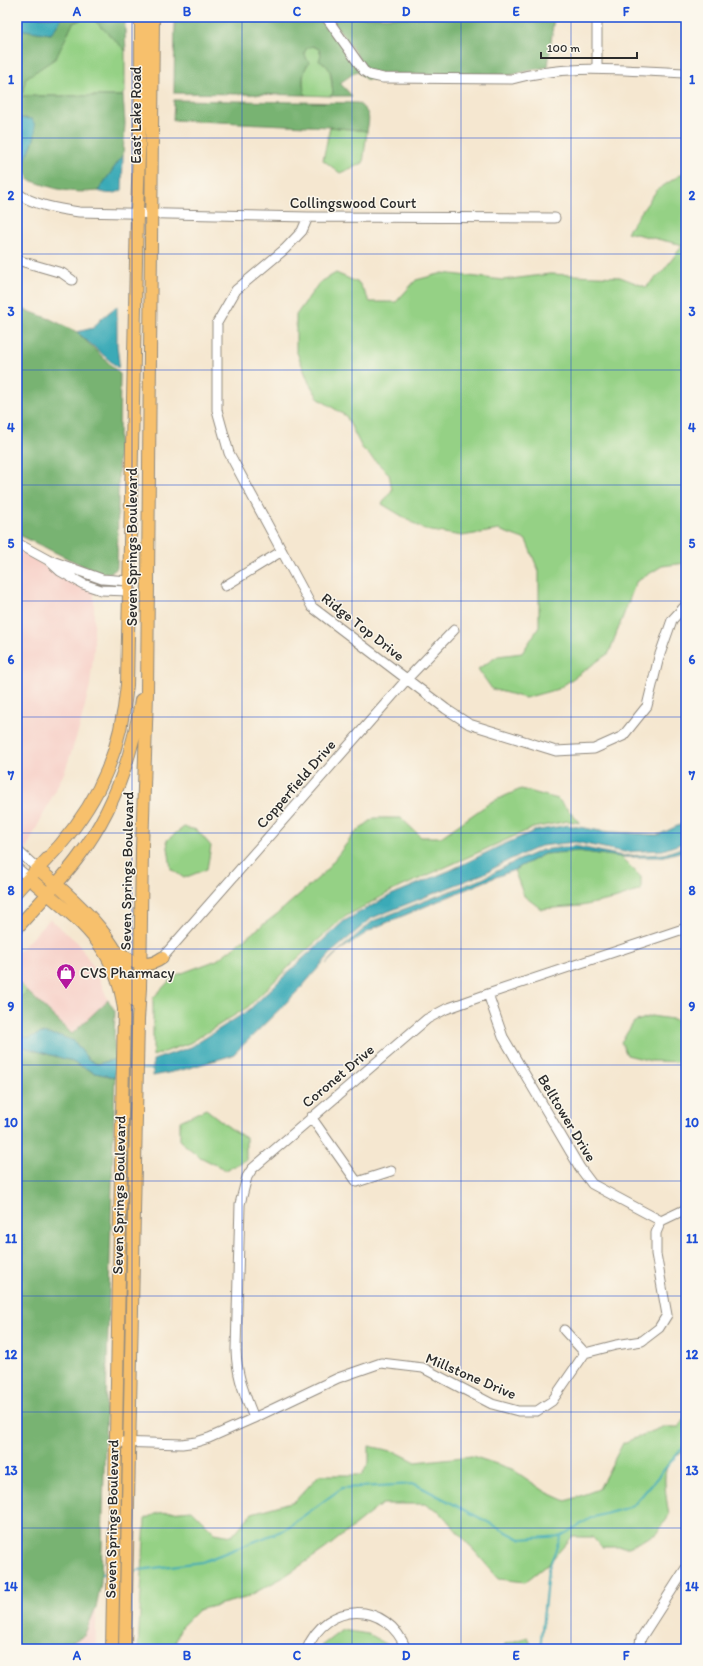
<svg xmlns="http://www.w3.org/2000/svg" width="703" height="1666" viewBox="0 0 703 1666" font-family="Itim,sans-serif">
<rect width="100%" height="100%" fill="#fbf7ec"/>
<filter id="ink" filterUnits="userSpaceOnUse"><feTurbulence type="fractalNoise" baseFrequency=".025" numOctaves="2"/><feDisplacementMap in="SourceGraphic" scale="8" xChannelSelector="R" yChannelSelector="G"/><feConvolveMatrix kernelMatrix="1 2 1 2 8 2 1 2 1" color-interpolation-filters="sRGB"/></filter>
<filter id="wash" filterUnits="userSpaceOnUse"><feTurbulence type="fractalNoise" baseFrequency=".012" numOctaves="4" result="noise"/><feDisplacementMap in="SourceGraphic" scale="16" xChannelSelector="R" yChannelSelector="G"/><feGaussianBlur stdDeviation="0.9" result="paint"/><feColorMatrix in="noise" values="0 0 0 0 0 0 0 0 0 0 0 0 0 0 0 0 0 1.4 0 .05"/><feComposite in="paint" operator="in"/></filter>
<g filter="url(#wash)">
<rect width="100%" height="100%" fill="#f5e7d0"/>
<!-- built -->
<path fill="#f7d1c9" d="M17,551L24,553L71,583L94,591V648L90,685L80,726L65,771L25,851L17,845Z
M50,919L78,943L96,971L108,1000L72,1034L17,981V953Z
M96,1607V1649H51L64,1646L84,1636Z"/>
<!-- green -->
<path fill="#95d185" stroke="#607e58" d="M17,17H125V93H123V96H17Z
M313,46L319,49L321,54L330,71L333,93L330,96L305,95C302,84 302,74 308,63L304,53L307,48Z
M330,127L367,131L363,163L340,173L323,160Z
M686,171V563L662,566L636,582L609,653L558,689L525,698L492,689L478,669L498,656L522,653L539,627V572L526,540L499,530L462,536L425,530L382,504L392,490L389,474L362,448L346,416L319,399L309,383L296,350V315L319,283L336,273L359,283L370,302H396L416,280L443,273L503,280L550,274L620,277L646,287L663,271L683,245L627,232L657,190Z
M521,789L558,799L580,823L568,821L533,828L390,892L343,918L298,958L248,1007L190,1043L153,1056V998L174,976L217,960L277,914L324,873L354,834L374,818H401L421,837H441L491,802Z
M184,827L197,830L211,846L207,869L184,878L171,869L167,840Z
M578,851L621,857L641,877V890L614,899L581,906L541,909L524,896L514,870L544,854Z
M17,981L27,991L17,1001Z
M651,1016L686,1021V1062L651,1061L627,1055L621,1042L634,1022Z
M206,1109L230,1128L246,1138V1160L226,1170L200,1157L180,1141V1121Z
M686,1415V1451C679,1453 668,1462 666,1470C663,1481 667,1503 669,1515L656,1534L629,1547H602L592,1537H572L549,1563L525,1582L499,1579L439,1511L425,1504H382L325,1549L282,1578L245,1598L198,1610L181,1627L173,1649H138L145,1519L158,1513L192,1510L215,1533L232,1536L252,1513L295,1501L319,1475H362L369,1462V1446L396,1452L416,1462L472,1456L512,1469L546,1492L566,1501L599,1489L623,1443L663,1427H679Z
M342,1630L368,1634L392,1647V1649H322L321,1646Z
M528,1637L534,1649H503L505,1644Z"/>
<!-- forest -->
<path fill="#78b372" stroke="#526f4e" d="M63,17H88L73,23L56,58L26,78L23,93H17V29L51,34Z
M91,17H124L126,51Z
M175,17H322L376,80L365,79L357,71L340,83L352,96H330L333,93C331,80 334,67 319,61L321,54L319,49L313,46L307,48L304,53L309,63C301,72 302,84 305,95L174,93Z
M330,17H554L548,67L531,70L511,75L383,74L372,71L366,68Z
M17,96H123L125,123L123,155L98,191C69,194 56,189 29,180L23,167L27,118H17Z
M174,100L358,103C370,113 370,116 367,131L330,127L173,120Z
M17,307L50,319L77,332L120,374L117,568L111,573H98L17,534Z
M27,991L72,1034L108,1000L115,1011L114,1041L116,1059L97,1064L88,1059L74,1041L41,1033L29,1038L17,1035V1001Z
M17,1045L68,1060L95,1073L115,1077L101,1583L96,1607L84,1636L64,1646L51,1649H17Z"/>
<!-- water -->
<path fill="#3aaab7" stroke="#326a71" d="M17,17H63L51,34L17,29Z
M17,118L32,119C42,134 27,152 23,167L19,168L17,167Z
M123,155L122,190C113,195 107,194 98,191Z
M117,306V346L119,362L118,368L77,332L93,328L102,318Z
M686,822V842L663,850L624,852L575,842L541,846L509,860L483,874L372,918L332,952L300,989L233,1055L182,1070L153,1076V1060L191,1047L249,1010L300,961L344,921L391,895L451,870L498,847L534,831L568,825L601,831L658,835Z
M575,846L623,856L664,854L686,846V850L661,857H621L578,851L544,854L514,870L488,880L374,928L340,950L326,964L334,955L373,921L484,878L510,864L542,850Z
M41,1033L61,1036L74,1041L88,1059L97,1064L116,1059L115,1077L95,1073L68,1060L17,1045V1035L29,1038Z"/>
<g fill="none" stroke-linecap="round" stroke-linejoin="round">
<!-- stream -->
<path stroke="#3aaab7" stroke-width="2" d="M141,1069H153
M131,1571L202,1562L284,1530L342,1488L415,1484L520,1539L561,1536
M102,1574L108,1573
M540,1649L548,1570L561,1536L591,1518L633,1506L686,1444"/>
</g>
</g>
<g filter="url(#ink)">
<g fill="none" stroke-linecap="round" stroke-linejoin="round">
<defs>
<path id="minor" d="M326,17L364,71L370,75L383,78L512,79C569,63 627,71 686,73
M597,69V17
M17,193C34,205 58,209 79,212L308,217L555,218
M308,217L302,231L285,249L236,290L217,323V410L229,453L312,607L446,709L469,724L556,751L594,749L623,736L647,706L659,657L672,620L686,605
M17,260L62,273L72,280
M17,543L48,560L60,571L83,584L101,590L128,591
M52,561L102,579L129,581
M225,586L282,551
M17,850L38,869
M17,868L29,878
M162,958L408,678L454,630
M488,994L503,1037L580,1168L592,1184L661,1221
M311,1117L357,1182L391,1171
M564,1330L585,1353
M254,1418C244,1392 237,1378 236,1350L240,1204L247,1177L252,1169L427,1019L446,1009L488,994L686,928
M116,1442L182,1444L196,1442L209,1438L254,1418L338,1378L381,1363L423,1368L492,1404L518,1411H537L552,1401L585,1353L616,1345L642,1341L659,1328L667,1315L656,1254V1233L661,1221L686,1209
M307,1649C326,1601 387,1600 406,1649
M639,1649L641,1638L686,1568"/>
<path id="major" d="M38,869C82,905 125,944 135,1002
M29,878C76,919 115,942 124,1009L112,1649
M17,891C31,875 47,860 61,844C102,796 121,748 127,685L137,213L141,96V17
M17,928C37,905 59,883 77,859C113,812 132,758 141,700
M119,952C132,964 147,969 162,958
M125,1649L138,1019L140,988L142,849L147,694L153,17"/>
</defs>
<!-- minor casing -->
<use href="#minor" stroke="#90897e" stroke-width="11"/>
<!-- major casing -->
<use href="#major" stroke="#90897e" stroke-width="14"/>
<!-- minor -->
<use href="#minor" stroke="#fff" stroke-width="9"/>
<!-- major -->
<use href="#major" stroke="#f7c06c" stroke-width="12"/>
</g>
</g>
<!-- grid -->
<path fill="none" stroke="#1d4ed8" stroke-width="1" stroke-opacity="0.55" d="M132,17V1649M242,17V1649M352,17V1649M461,17V1649M571,17V1649M17,138H686M17,254H686M17,370H686M17,485H686M17,601H686M17,717H686M17,833H686M17,949H686M17,1065H686M17,1181H686M17,1296H686M17,1412H686M17,1528H686"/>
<!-- icons -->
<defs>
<symbol id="shop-pin" viewBox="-11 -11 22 30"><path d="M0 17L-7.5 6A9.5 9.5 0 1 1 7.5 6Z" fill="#b5179e" stroke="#fbf7ec"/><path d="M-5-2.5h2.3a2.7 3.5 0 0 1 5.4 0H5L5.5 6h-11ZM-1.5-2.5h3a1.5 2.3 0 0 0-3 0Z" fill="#fff"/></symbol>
</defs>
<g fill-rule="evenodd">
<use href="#shop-pin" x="55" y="962" width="22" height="30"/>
</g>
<g text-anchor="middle" stroke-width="3" stroke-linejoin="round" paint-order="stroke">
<!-- street labels -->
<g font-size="15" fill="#2b2b2b" stroke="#fbf7ec">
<text transform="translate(136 115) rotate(-90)" y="5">East Lake Road</text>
<text x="353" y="208">Collingswood Court</text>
<text transform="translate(132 547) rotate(-90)" y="5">Seven Springs Boulevard</text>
<text transform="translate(363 627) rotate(38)" y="5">Ridge Top Drive</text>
<text transform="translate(296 784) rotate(-49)" y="5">Copperfield Drive</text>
<text transform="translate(127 871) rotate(-89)" y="5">Seven Springs Boulevard</text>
<text transform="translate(338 1076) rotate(-40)" y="5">Coronet Drive</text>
<text transform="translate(567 1118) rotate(59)" y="5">Belltower Drive</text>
<text transform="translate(119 1195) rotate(-89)" y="5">Seven Springs Boulevard</text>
<text transform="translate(471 1376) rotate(23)" y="5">Millstone Drive</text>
<text transform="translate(112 1519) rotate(-89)" y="5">Seven Springs Boulevard</text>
</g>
<!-- poi labels -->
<g font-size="15" fill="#2b2b2b" stroke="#fbf7ec" text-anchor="start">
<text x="80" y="978">CVS Pharmacy</text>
</g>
</g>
<!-- margin -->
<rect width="703" height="1666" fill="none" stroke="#fbf7ec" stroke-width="44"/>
<!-- scale -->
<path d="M541 52v6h96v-6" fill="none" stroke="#2b2b2b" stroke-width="2"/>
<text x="547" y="52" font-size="12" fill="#2b2b2b" stroke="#fbf7ec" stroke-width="3" paint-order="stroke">100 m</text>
<rect x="22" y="22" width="659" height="1622" fill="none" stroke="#1d4ed8" stroke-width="1.5"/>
<g font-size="13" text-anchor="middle" font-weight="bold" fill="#1d4ed8">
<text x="77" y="16">A</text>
<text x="187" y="16">B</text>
<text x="297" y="16">C</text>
<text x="406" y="16">D</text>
<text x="516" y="16">E</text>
<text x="626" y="16">F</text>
<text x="11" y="84">1</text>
<text x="692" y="84">1</text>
<text x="11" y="200">2</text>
<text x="692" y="200">2</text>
<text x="11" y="316">3</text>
<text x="692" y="316">3</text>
<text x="11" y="432">4</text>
<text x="692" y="432">4</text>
<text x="11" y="548">5</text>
<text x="692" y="548">5</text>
<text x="11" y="664">6</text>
<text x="692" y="664">6</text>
<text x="11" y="780">7</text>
<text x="692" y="780">7</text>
<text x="11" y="895">8</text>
<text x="692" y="895">8</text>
<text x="11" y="1011">9</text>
<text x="692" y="1011">9</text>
<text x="11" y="1127">10</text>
<text x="692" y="1127">10</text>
<text x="11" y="1243">11</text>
<text x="692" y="1243">11</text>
<text x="11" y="1359">12</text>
<text x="692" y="1359">12</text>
<text x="11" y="1475">13</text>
<text x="692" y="1475">13</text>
<text x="11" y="1591">14</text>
<text x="692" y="1591">14</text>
<text x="77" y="1660">A</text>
<text x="187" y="1660">B</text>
<text x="297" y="1660">C</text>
<text x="406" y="1660">D</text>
<text x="516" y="1660">E</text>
<text x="626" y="1660">F</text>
</g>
</svg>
